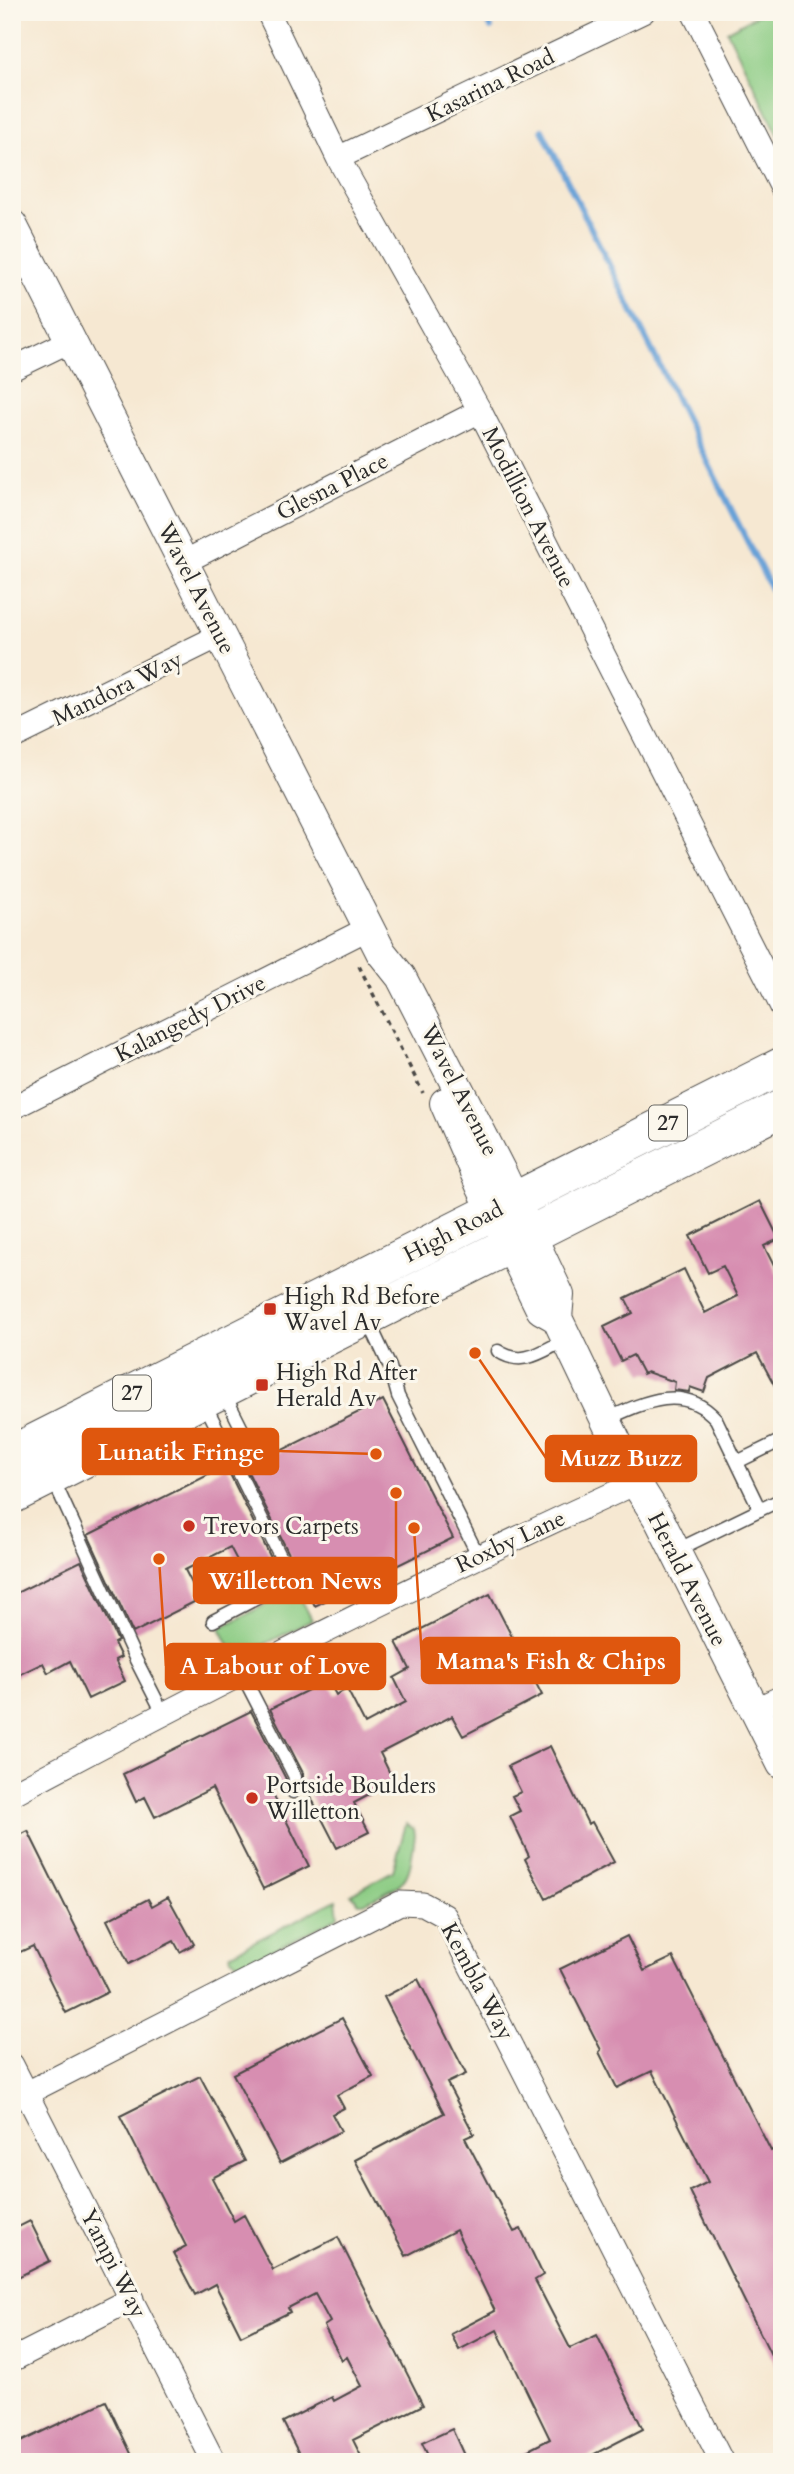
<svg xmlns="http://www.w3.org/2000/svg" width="794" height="2474" viewBox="0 0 794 2474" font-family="Cardo,serif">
<rect width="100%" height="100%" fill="#fbf7ec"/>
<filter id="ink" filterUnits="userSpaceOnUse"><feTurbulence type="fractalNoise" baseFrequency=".0143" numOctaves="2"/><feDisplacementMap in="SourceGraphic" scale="14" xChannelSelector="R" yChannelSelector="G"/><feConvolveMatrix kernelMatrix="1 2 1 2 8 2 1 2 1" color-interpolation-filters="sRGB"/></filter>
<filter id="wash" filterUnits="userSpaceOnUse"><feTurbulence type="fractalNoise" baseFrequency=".00686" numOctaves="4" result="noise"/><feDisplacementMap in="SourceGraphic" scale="28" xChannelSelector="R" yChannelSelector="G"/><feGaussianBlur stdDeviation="1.57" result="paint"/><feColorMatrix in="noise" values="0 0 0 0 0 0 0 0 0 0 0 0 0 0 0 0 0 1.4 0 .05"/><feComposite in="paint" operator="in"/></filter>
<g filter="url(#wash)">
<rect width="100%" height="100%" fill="#f6e8d2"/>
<!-- green -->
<path fill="#8acb82" stroke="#5a7b56" stroke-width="2" d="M763,12H782V142L727,31Z
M296,1589L312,1620L236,1659L220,1628Z
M406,1824L414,1829L415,1835C408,1886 410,1880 364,1903H359L351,1894L393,1871Z
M336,1900L338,1916L329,1922L241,1966L231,1958L230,1954Z"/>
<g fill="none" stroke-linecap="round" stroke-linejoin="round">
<!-- stream -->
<path stroke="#68a1d7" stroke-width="6" d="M483,12L491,28
M542,130L782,611"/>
</g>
<g id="blocks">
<!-- building -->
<path fill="#d78eb1" d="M760,1201L779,1239L764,1246L782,1282V1399L757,1353L709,1378L704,1392L690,1387L689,1392L674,1390L675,1382L647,1372L643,1374L633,1355L621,1361L604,1327L633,1313L625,1298L684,1269L705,1313L738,1296L723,1266L708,1273L690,1236Z
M383,1400L453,1538L315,1606L246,1468Z
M226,1466L271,1558L243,1572L230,1547L185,1570L200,1599L133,1633L88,1535Z
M81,1561L118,1641L114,1643L121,1657L115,1660L125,1681L88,1699L70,1661L48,1673L43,1663L12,1678V1595Z
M490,1594L542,1695L463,1736L452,1716L380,1753L394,1782L354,1803L369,1832L337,1848L303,1782V1773L270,1709L328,1680L336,1695L347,1689L365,1724L406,1702L394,1678L410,1669L396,1642Z
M251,1711L286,1779L285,1783L271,1790L309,1866L263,1889L212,1788L155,1817L145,1797L136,1802L123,1774Z
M550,1746L588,1824L592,1822L614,1862L546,1899L525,1859L529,1856L510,1816L520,1811L512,1796L521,1792L508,1766Z
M28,1831L108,1992L66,2013L33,1946L18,1953L12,1941V1927L18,1924L12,1913V1839Z
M168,1897L194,1944L180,1952L174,1941L129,1964L107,1920L148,1899L152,1906Z
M627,1936L644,1971L673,1957L771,2151L782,2146V2377L690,2191L708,2182L652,2071L617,2088L599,2052L601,2050L560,1969Z
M418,1979L466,2074L447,2083L474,2134L465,2138L514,2232L521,2229L543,2275L535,2280L570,2348L597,2335L643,2429L579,2462H505L550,2439L497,2330L459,2350L451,2334L495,2311L456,2230L406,2256L355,2160L444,2113L384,1997Z
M342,2018L373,2076L337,2095L344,2108L332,2114L341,2131L280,2163L233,2074Z
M200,2076L245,2161L212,2178L234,2221L244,2215L273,2270L338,2237L423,2405L353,2440L364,2462H303L283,2422L332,2397L334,2401L362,2386L347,2357L342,2360L324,2326L330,2322L315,2294L288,2308L290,2312L241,2336L215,2284L195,2295L173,2253L186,2246L120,2116Z
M30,2221L50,2261L12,2280V2230Z
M106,2401L135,2462H12V2446Z
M452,2429L467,2462H431L422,2443Z"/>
</g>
</g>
<g filter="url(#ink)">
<use href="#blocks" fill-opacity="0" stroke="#494744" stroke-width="2"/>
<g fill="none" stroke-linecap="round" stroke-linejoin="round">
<defs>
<path id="service" d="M367,1318L390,1367L398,1396L478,1555
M498,1351C523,1368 542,1351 567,1339
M224,1393L247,1439
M204,1402L292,1580L213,1621
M605,1420C642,1403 683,1382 716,1419L760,1510
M737,1462L782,1440
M53,1479L136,1660L163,1713
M675,1551L782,1499
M242,1674L295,1777L293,1792"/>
<path id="minor" d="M268,12L338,158L480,411L782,1007
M693,12L782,188
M338,158L643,12
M12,369L72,340
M184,562L480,411
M12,738L221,635
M12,1108L369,928
M754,1710L782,1697
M12,1794C217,1684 424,1580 636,1483
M12,2065L214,2462
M27,2093L400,1903L423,1904L445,1916L722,2462
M12,2360L132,2299"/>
<path id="tertiary" d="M12,225L381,952L401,977L501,1172L559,1295L557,1318
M445,1103L482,1188L541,1309L557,1318L636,1483L660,1521L782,1764"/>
<path id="primary" d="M12,1454L782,1066
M12,1495L782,1108"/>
</defs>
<!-- service casing -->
<use href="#service" stroke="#494744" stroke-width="15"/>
<!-- minor casing -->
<use href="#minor" stroke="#494744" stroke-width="25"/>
<!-- tertiary casing -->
<use href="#tertiary" stroke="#494744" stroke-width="32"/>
<!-- primary casing -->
<use href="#primary" stroke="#494744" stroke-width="39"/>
<!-- path -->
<path stroke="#494744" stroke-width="3.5" stroke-dasharray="5 5" stroke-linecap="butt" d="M359,966L423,1093"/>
<!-- service -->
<use href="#service" stroke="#fff" stroke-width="12"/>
<!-- minor -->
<use href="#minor" stroke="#fff" stroke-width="23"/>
<!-- tertiary -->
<use href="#tertiary" stroke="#fff" stroke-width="30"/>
<!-- primary -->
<use href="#primary" stroke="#fff" stroke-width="37"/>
</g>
</g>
<!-- markers -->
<g fill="#c8321e" stroke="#fbf7ec" stroke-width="2.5">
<rect x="263" y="1302" width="14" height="14" rx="3.5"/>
<rect x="255" y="1378" width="14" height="14" rx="3.5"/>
<circle cx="189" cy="1526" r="7"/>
<circle cx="252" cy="1798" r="7"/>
</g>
<g text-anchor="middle" stroke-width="6" stroke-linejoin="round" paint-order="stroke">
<!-- shield labels -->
<g fill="#fbf7ec" stroke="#696865" stroke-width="2">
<rect x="649" y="1105.5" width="38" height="35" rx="5"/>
<rect x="113" y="1375.5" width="38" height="35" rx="5"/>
</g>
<g font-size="21" font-weight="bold" fill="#2b2b2b">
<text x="668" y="1130">27</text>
<text x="132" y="1400">27</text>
</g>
<!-- street labels -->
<g font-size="23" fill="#2b2b2b" stroke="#fbf7ec">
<text transform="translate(490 85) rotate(-26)" y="8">Kasarina Road</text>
<text transform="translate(332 486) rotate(-27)" y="8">Glesna Place</text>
<text transform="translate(529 507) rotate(63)" y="8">Modillion Avenue</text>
<text transform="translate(197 588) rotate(63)" y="8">Wavel Avenue</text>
<text transform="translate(117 688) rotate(-26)" y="8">Mandora Way</text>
<text transform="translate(190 1018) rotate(-27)" y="8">Kalangedy Drive</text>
<text transform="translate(460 1090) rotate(63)" y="8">Wavel Avenue</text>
<text transform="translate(453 1231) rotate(-27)" y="8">High Road</text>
<text transform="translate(510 1541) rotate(-25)" y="8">Roxby Lane</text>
<text transform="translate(688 1579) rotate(63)" y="8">Herald Avenue</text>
<text transform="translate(478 1981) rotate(62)" y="8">Kembla Way</text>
<text transform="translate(114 2263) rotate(63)" y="8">Yampi Way</text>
</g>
<!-- poi labels -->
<g font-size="23" fill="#2b2b2b" stroke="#fbf7ec" text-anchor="start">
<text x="284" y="1304">High Rd Before<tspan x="284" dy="26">Wavel Av</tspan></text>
<text x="276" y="1380">High Rd After<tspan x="276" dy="26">Herald Av</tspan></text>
<text x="203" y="1534">Trevors Carpets</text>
<text x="266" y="1793">Portside Boulders<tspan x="266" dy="26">Willetton</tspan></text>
</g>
</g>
<!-- callouts -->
<path fill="none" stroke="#df570e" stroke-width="2.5" d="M376 1454L278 1451M475 1353L546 1458M396 1493L396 1581M414 1528L422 1660M159 1559L166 1666"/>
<g fill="#df570e" stroke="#fbf7ec" stroke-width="2.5">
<circle cx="376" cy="1454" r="7"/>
<circle cx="475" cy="1353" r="7"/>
<circle cx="396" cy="1493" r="7"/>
<circle cx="414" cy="1528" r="7"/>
<circle cx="159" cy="1559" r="7"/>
</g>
<g fill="#df570e" stroke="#df570e" stroke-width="2.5">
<rect x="83" y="1429" width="195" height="45" rx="7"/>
<rect x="546" y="1436" width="150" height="45" rx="7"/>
<rect x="194" y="1558" width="202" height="45" rx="7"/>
<rect x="422" y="1638" width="257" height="45" rx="7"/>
<rect x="166" y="1644" width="219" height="45" rx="7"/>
</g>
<g font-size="24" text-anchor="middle" font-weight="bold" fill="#fff">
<text x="181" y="1460">Lunatik Fringe</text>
<text x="621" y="1466">Muzz Buzz</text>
<text x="295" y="1589">Willetton News</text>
<text x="551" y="1669">Mama's Fish &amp; Chips</text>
<text x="275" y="1674">A Labour of Love</text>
</g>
<!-- margin -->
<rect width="794" height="2474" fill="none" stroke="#fbf7ec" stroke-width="42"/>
</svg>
